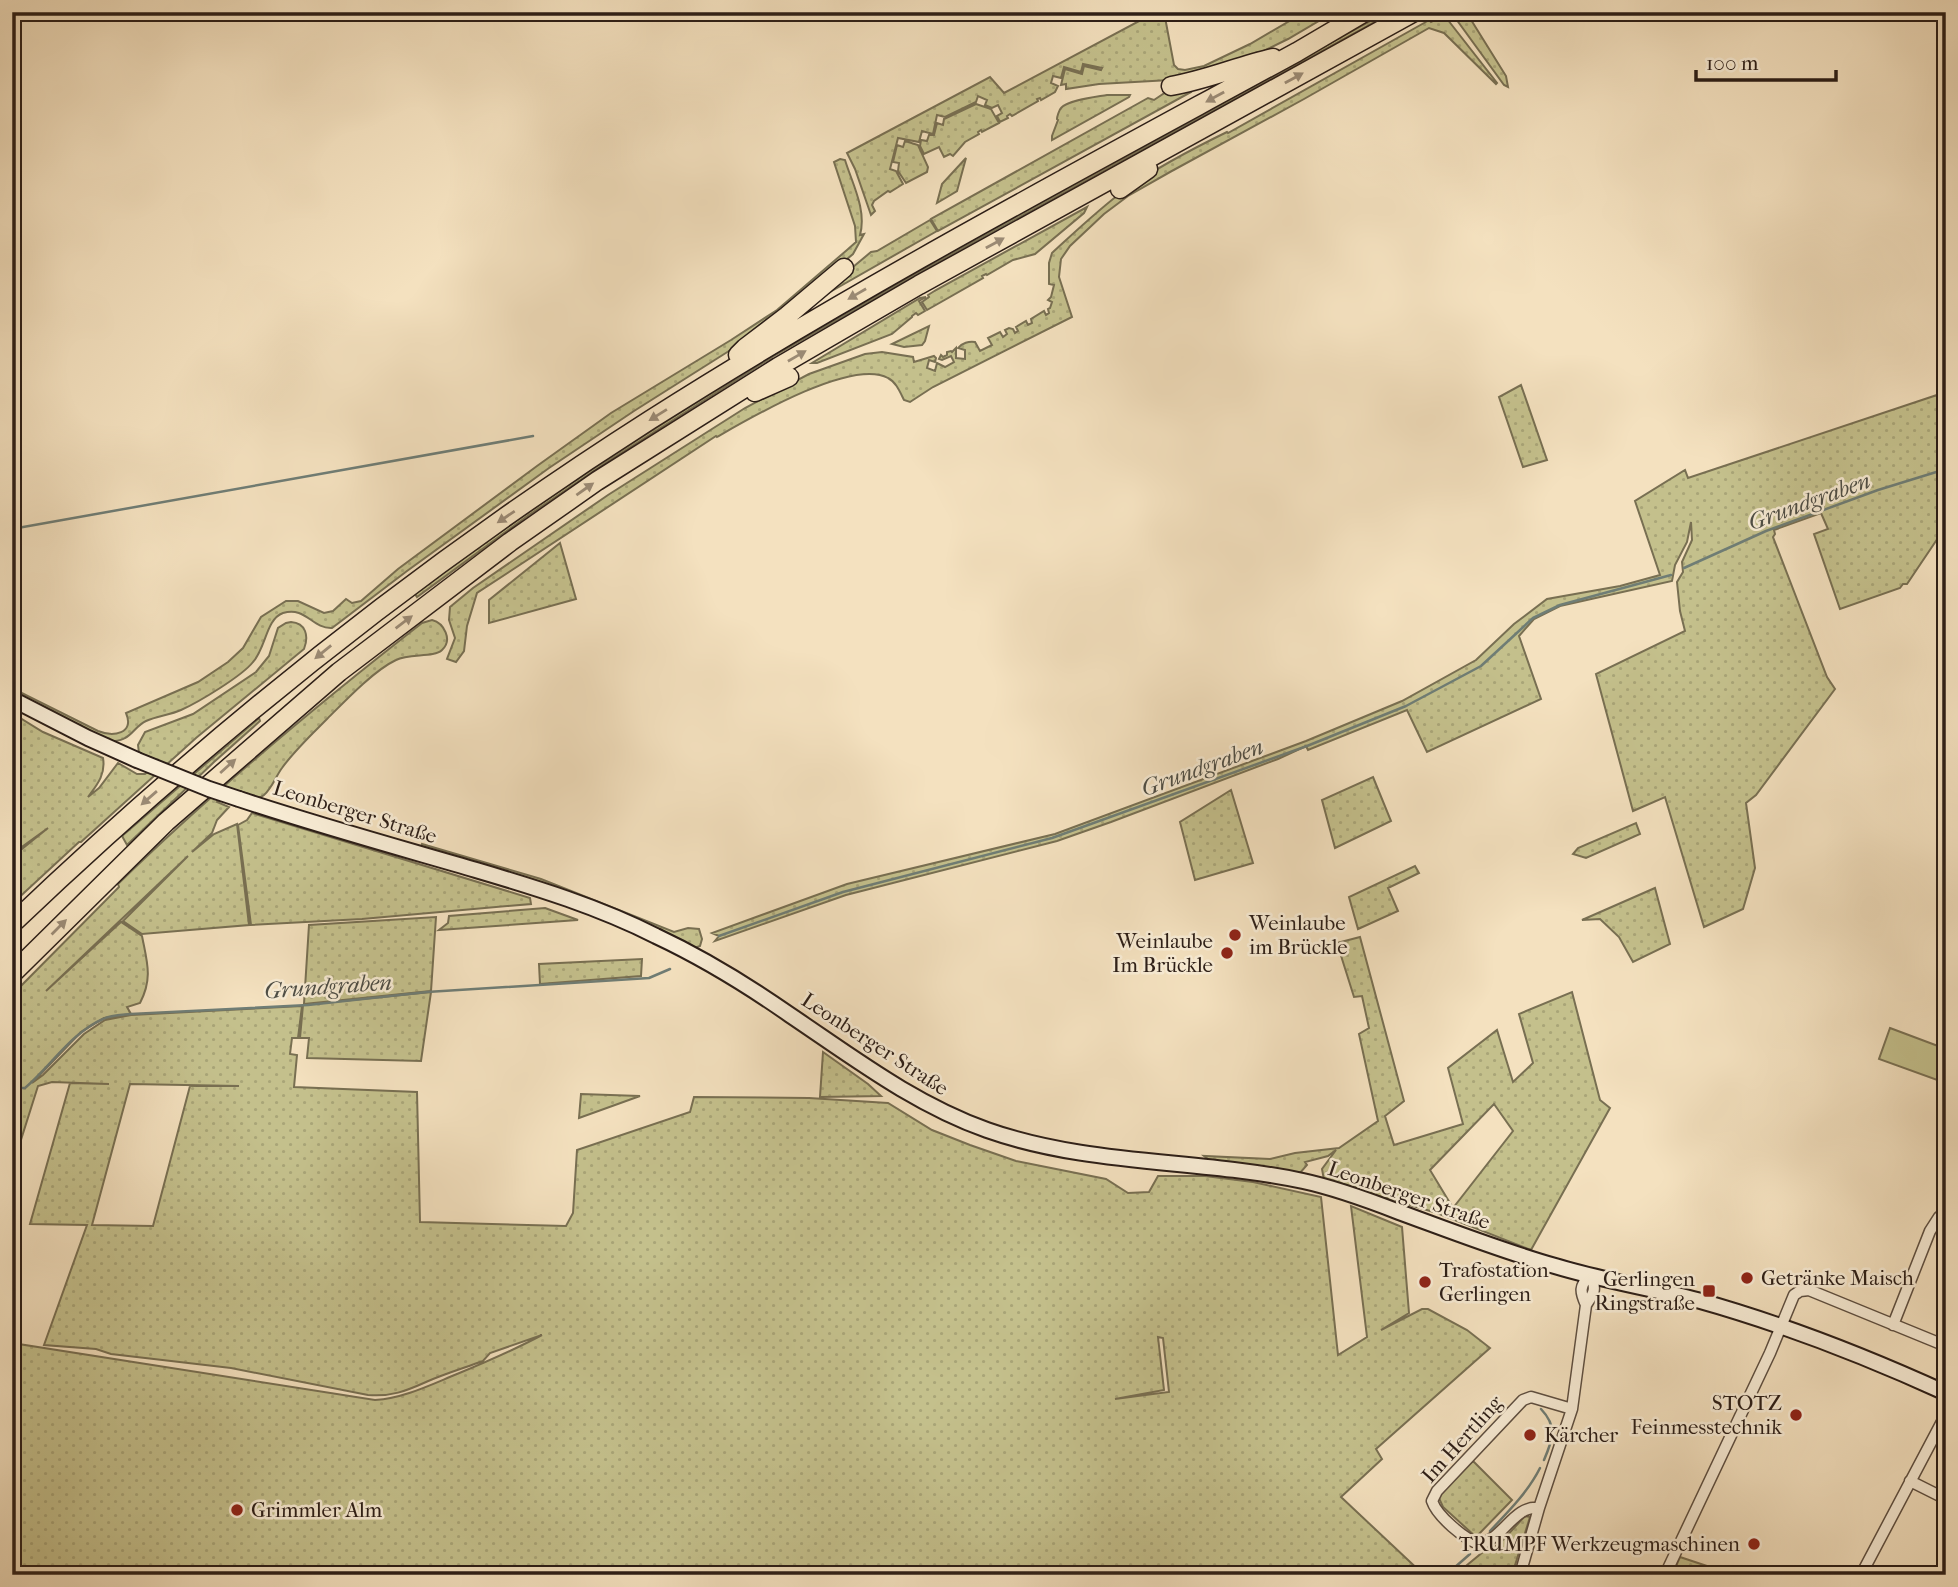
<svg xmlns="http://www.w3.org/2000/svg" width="1958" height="1587" viewBox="0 0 1958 1587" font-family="'IM FELL French Canon',serif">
<defs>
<pattern id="grass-dots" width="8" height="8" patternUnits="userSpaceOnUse" patternTransform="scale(1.75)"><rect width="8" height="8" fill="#c4c08c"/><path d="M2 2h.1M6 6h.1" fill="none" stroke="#a9a578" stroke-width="1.8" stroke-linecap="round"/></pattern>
</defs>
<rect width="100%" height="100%" fill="#f4e1bf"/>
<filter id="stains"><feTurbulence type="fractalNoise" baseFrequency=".00286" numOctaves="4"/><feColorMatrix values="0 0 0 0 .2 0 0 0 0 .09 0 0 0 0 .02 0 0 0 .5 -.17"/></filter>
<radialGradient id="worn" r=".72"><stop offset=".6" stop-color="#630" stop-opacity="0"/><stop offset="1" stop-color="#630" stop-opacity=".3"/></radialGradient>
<!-- grass -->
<path fill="url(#grass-dots)" stroke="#786f52" stroke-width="2" fill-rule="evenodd" d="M1156,12H1164L1174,65L1178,69L1185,70L1204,66L1250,44L1305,12H1334L1288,39L1247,59L1170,80L1099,84L1066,89V84L1061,85L1065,69L1082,74L1084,66L1101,70L1102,68L1083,64L1081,72L1064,67L1061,78L1053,76L1051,83L1058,86L1055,92L1041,100L1040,98L1037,99L1038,101L1012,116L1010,114L1007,116L1008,118L1000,122L997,116L1002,113L998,105L992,108L985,105L987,100L978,96L976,102L945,117L937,115L933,134L922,131L919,142L898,138L890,169L896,171L903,184L890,192L888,191L874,201L872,205L875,211L871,215L855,169L847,153L990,77L1004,93Z
M1387,12H1393L940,261L774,356L610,460L526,517L417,597L415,594C645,421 891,284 1143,147C1224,103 1305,56 1387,12Z
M1451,12H1472L1468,15L1506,76L1508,87L1504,85Z
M1444,15L1497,83L1496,84L1444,33L1429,28L1304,99L1170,172L1128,196L1104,214L1070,246L1061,259L1059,277L1072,317L933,387L910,402L904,400C900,392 896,382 888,378C852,358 750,418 717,437L716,436L477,593L467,626L464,651L456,662L447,659L455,638L449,620L450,607L473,588L608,495L745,408L809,374L865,354L882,352L913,357L914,362L934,356L936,358L935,362L929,360L927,368L935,371L937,363L945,367L954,362L951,356L942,360L939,359L941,355L943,357L947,355V352L951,351L952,352L956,348V358L965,359V350L958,348C962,343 969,341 975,342L980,351L992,345L988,338L1000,332L1003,337L1007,334L1005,330L1009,328L1013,329L1015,333L1018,331L1016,327L1026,321L1028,325L1032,323L1031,319L1044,311L1046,315L1049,313L1048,309L1050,308L1052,302L1048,300L1051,297L1054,285L1049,284V263L1052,253C1076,231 1100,208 1126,189C1158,167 1192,149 1227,132L1228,133L1424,23L1429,20L1431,22Z
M1190,90L1191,92L938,231L931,219L1148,98L1154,100L1166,92Z
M1107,95H1130L1129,97L1052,140V136L1058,120L1057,119C1057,117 1059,110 1061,108C1068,100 1096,97 1107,95Z
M976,104L991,109L999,123L982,132L981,130L978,132L979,134L965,142L953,156L950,154L944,157L939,147L924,154L920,146L921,140L927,141L929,135H934L937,123L943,125L944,119Z
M905,141L918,145L928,167L927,172L906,183L898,171L899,163L893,162L897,145L903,147Z
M966,158L957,191L937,203L942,184Z
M840,159L845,160C852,183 867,210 860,235L864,234L853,254L759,332L634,411L549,468L407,571L332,628C312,629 306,606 283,613C266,619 266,648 253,662C242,676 199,702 181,710C170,715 157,716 146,721C137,725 133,734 125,738C121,741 114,741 109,742L12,693V688L98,731C113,737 135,734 126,713L198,682L228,662L243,648L261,617L286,601H298L324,613L333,611L346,599L352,603L361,601L398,569L537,466L611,413L731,340L777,310L847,250L856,242L855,226L834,162Z
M1087,207L1084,213L1035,254L1013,260L987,275L986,274L982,276L983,278L927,310L922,302L929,297L928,295L936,290Z
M930,220L937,231L823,296L835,282L871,252L877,251Z
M926,297L919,301L925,311L918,315L916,313L912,316V317L892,334L817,363H812L920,298Z
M929,326L925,341L922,345L904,347L892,344Z
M1521,385L1547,460L1523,467L1499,397Z
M1946,392V526L1907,584H1903L1900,588L1840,609L1814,534L1828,529L1821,513L1774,530L1775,534L1773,537L1827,677L1835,689L1756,795L1746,803L1755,868L1743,909L1704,927L1665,797L1633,811L1596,674L1685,631L1680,611L1677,582L1683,572L1682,562L1692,540L1691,522L1687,542L1675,565L1672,581L1560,606L1534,619L1519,636L1541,699L1427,752L1407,710L1308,750L1306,746L1278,759L1111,822L1057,841L846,895L715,941L719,936L712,933L847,884L1055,834L1306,741L1402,701L1476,660L1514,624L1547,599L1620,586L1660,575L1635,501L1685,470L1688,478Z
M560,543L576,599L489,623V600Z
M432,620C444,623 453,640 442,650C434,658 409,653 396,660C373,671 344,702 326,720C311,735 294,751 282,768C276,776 272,788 264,795C259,799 255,799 249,797V794L232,789L217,802L229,807L217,820L212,833L192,852L214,834L237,824L249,925L142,934L123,921L188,856L46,991L121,922L142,936C147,962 153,978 140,1003L127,1007L131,1014L104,1018L81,1032L32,1083L43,1075L84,1034L105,1020L131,1015L302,1006L298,1038H292L290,1054L297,1055L294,1087L417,1092L420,1222L566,1226L573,1213L577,1150L690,1112L694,1097L809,1098L888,1103L932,1130L970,1145L1016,1161L1106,1179L1128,1193L1149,1192L1158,1176H1205L1253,1182L1321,1197L1338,1355L1367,1337L1351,1206L1402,1227L1409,1313L1381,1330L1422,1309H1428L1467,1330L1490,1348L1376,1449L1382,1459L1341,1497L1424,1575H12V1343L375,1400C404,1398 430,1385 457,1374C486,1362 514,1350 542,1335L490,1353L483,1361C464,1368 444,1374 426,1382C406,1391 391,1397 368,1395L231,1368L111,1354L96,1349L44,1345L87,1225L30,1224L70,1083L109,1084L52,1082L38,1086L19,1146L12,1159V995L119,887L118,884C213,791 317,705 422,623ZM130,1084L239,1086H190L153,1226L92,1225ZM1158,1337L1163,1338L1169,1392L1115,1399L1164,1390Z
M291,622C306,623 309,636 304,649L196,738L81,842H79L12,904V857L48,828L12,854V713L43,732L103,758C106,775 96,786 88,797L99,788L118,763L137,774H145L159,761L145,755L141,756L139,753L138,745L145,732L193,714L256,672L269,656L278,628L286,623Z
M259,718L260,721L214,762L127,845L122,836Z
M1373,777L1391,821L1335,848L1322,800Z
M1231,790L1253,863L1195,880L1180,822Z
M252,813L530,898L531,904L362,919L251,925L238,825L247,820Z
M1636,823L1640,834L1586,858L1573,854L1578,848Z
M422,844L541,879L674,932L688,928L699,929L702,939L700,946L692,949L420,851Z
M1415,866L1419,873L1388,888L1398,911L1358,929L1349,897Z
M1655,888L1670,944L1633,962L1619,937L1600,919L1582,920Z
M545,908L578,920L439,930L448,923L449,916Z
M436,917L431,991L304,1004L309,925Z
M1360,937L1404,1101L1385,1116L1394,1145L1463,1124L1448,1068L1497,1030L1513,1082L1533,1063L1519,1014L1572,992L1600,1100L1610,1108L1531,1250L1437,1213L1324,1180L1322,1169L1336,1150L1328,1156L1305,1162L1307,1165L1300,1173L1209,1160L1204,1156L1270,1159L1295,1153L1339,1148L1378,1121L1359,1034L1369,1028L1362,996L1354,997L1337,943ZM1494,1104L1513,1131L1453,1208L1430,1170Z
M642,959L641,976L540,984L539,964Z
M431,992L421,1061L307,1058L309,1038H300L303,1005Z
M823,1052L868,1084L881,1096L820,1097Z
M581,1094L640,1096L579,1118Z
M1473,1461L1512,1500L1476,1537L1443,1507L1438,1496Z
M1525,1516L1530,1517L1512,1575H1455L1483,1552L1492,1549L1503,1540Z
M1680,1557L1734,1575H1672Z"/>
<!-- park -->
<path fill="#c4c08c" stroke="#786f52" stroke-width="2" d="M1890,1028L1946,1049V1066L1940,1081L1879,1059Z"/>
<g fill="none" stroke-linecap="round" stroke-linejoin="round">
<!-- stream -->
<path stroke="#6f7d75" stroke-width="2.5" d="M12,529L533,436
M1684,568L1766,531L1878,490L1946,469
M719,936L843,892L1052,838L1307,746L1406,706L1481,666L1533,618L1560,605L1671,575
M12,1088H25C51,1066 71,1033 103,1019C111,1015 122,1015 131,1014L308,1005L427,992L649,978L670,969
M1541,1409C1558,1427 1553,1439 1544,1460
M1490,1531C1508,1512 1528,1492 1540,1468
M1446,1575L1470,1554"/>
<defs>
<path id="minor" d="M1893,1325L1930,1231L1939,1217L1946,1213
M1910,1481L1946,1499
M1539,1508C1514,1505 1504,1538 1480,1544C1465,1540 1437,1516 1432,1501L1437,1491L1523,1400L1531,1397L1572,1409
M1520,1575L1539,1508L1572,1409L1586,1305C1594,1293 1597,1289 1590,1275C1579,1286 1580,1292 1586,1305
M1665,1575L1770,1353L1794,1295L1800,1291L1809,1290L1946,1346
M1861,1575L1946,1414"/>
<path id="secondary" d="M12,699L88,738L137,760
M239,799C317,825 397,847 476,870C537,888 599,907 656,936C703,958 747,985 790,1015C854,1058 914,1104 987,1130C1089,1166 1199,1159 1303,1181C1336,1188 1368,1200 1399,1212C1451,1231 1502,1251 1555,1266C1601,1280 1650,1288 1697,1300C1783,1324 1865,1356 1946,1393"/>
<path id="motorway" d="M1171,86C1206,80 1238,66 1273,58
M1120,189L1148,169
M738,355L745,348L787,316L844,268
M755,392L789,377
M12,924C209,736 421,566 650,420C859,287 1079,171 1297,52L1365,12
M12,974L166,822L339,672L510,542L597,481L778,367L919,285L1414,12"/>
</defs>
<!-- minor casing -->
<use href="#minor" stroke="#5e4f41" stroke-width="13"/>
<!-- secondary casing -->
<use href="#secondary" stroke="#2c1e17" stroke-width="18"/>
<!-- motorway casing -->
<use href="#motorway" stroke="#2c1e17" stroke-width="21"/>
<!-- minor -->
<use href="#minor" stroke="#f8ecd5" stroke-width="10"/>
<!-- secondary -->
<use href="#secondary" stroke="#f8ecd5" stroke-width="14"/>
<!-- motorway -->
<use href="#motorway" stroke="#f4e1bf" stroke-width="18"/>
<defs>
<path id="secondary-bridge" d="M137,760L209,789L239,799"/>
</defs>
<!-- secondary-bridge casing -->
<use href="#secondary-bridge" stroke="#2c1e17" stroke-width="18" stroke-linecap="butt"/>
<!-- secondary-bridge -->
<use href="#secondary-bridge" stroke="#f8ecd5" stroke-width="14"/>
</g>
<!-- one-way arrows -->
<defs><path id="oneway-solid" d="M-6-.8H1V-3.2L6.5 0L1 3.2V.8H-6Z" transform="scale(1.75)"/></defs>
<g fill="#9a8973">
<use href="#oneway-solid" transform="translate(1294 78) rotate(-29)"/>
<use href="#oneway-solid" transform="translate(1215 97) rotate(151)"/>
<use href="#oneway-solid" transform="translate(995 243) rotate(-29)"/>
<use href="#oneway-solid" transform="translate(857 294) rotate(150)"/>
<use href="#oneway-solid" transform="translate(797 356) rotate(-30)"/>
<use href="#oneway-solid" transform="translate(658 415) rotate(148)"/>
<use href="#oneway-solid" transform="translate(585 489) rotate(-35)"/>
<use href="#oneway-solid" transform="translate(506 517) rotate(146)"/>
<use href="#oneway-solid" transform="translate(404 622) rotate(-37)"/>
<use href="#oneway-solid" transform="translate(323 652) rotate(141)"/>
<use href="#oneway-solid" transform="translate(228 766) rotate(-42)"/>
<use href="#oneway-solid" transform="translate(149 798) rotate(139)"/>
<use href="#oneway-solid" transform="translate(59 927) rotate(-45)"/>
</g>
<!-- markers -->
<g fill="#8f2418" stroke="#f8ecd5" stroke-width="2.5">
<circle cx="1235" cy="935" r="7"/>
<circle cx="1227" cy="953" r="7"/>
<circle cx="1747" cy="1278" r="7"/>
<circle cx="1425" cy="1282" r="7"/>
<rect x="1702" y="1284" width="14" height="14" rx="3.5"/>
<circle cx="1796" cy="1415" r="7"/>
<circle cx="1530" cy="1435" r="7"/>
<circle cx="237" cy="1510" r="7"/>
<circle cx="1754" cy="1544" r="7"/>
</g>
<g text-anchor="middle" stroke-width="5" stroke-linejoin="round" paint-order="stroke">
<!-- street labels -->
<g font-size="21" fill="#2c1e17" stroke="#f8ecd5">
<text transform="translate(355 812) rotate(17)" y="7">Leonberger Straße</text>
<text transform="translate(875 1044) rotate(33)" y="7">Leonberger Straße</text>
<text transform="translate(1409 1195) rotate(19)" y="7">Leonberger Straße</text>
<text transform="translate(1462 1439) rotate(-48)" y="7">Im Hertling</text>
</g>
<!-- poi labels -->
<g font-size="21" fill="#2c1e17" stroke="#f8ecd5" text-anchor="start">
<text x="1249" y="930">Weinlaube<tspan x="1249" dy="24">im Brückle</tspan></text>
<text x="1213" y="948" text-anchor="end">Weinlaube<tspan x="1213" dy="24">Im Brückle</tspan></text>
<text x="1439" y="1277">Trafostation<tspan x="1439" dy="24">Gerlingen</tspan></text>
<text x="1761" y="1285">Getränke Maisch</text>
<text x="1695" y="1286" text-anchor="end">Gerlingen<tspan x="1695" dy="24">Ringstraße</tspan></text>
<text x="1782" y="1410" text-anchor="end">STOTZ<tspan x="1782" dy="24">Feinmesstechnik</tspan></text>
<text x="1544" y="1442">Kärcher</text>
<text x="251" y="1517">Grimmler Alm</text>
<text x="1740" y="1551" text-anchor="end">TRUMPF Werkzeugmaschinen</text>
</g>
<!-- water labels -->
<g font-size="23" font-style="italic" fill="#4e4e46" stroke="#f8ecd5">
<text transform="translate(1809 501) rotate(-20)" y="8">Grundgraben</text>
<text transform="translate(1202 767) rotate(-20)" y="8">Grundgraben</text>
<text transform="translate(328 986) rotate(-4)" y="8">Grundgraben</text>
</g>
</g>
<!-- margin -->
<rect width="1958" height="1587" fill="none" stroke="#f4e1bf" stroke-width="42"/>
<rect x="14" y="14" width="1930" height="1559" fill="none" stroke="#2c1e17" stroke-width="3.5"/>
<rect x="21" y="21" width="1916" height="1545" fill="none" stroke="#2c1e17" stroke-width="2"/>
<!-- scale -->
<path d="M1696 70v10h140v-10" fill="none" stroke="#2c1e17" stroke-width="3.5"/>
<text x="1706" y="70" font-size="21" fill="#2c1e17" stroke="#f8ecd5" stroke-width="5" paint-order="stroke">100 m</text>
<rect width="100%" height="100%" filter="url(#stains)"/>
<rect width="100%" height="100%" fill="url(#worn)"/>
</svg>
